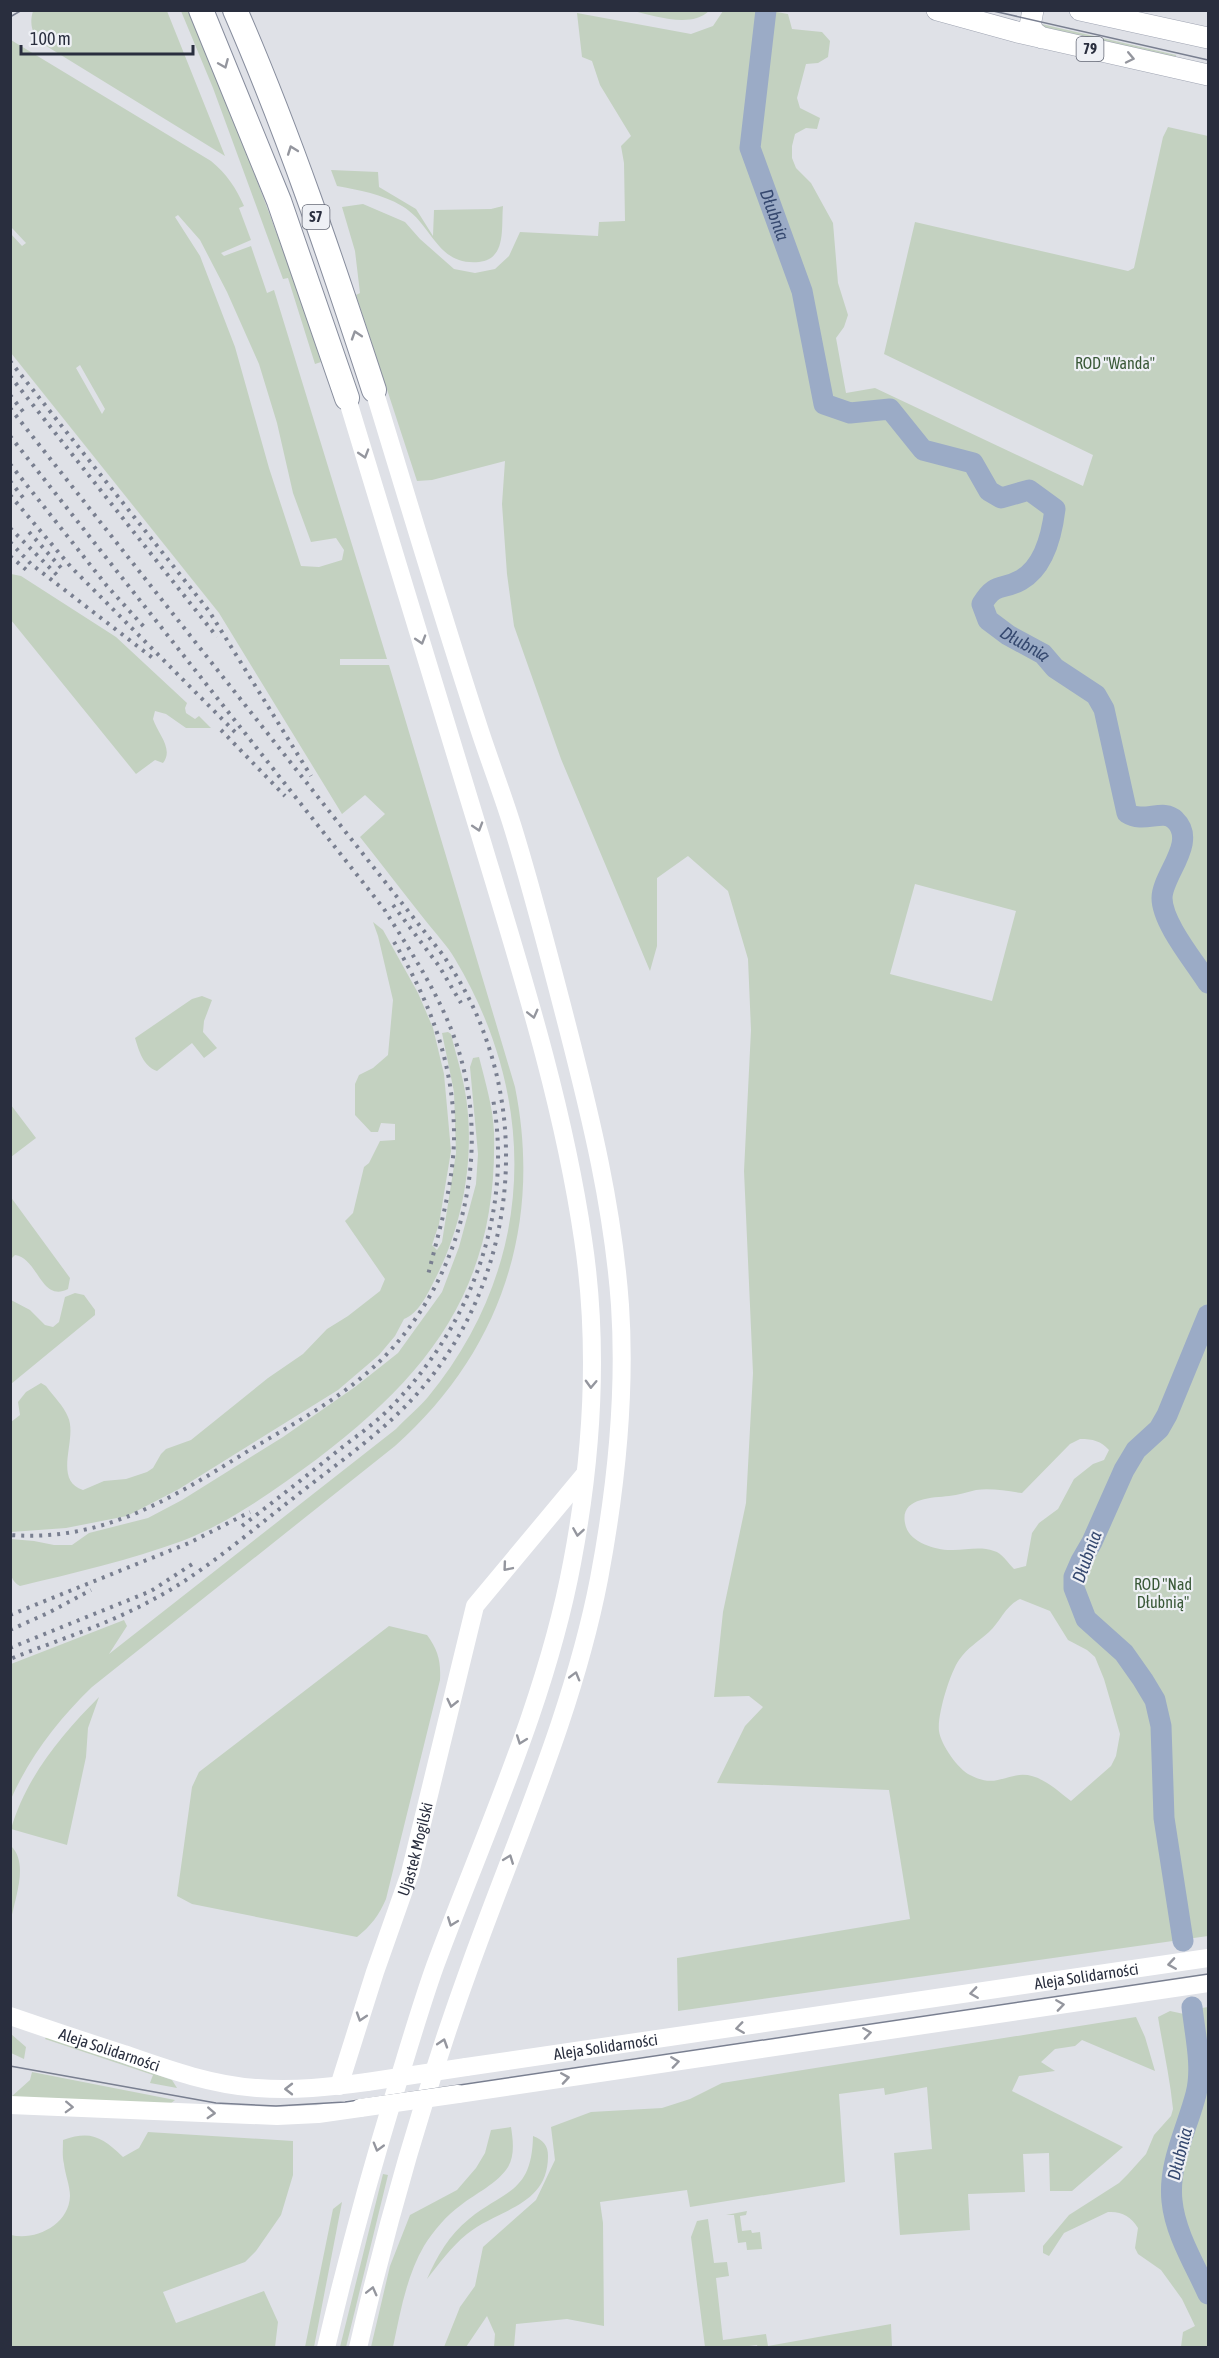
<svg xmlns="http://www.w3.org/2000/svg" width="1219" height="2358" viewBox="0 0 1219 2358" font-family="'Asap Condensed',sans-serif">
<rect width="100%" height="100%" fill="#dfe1e7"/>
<!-- green -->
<path fill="#c3d1c0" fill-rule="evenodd" d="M33,11H167L225,156L43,44C32,35 29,24 33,11Z
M181,11H188C237,126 283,243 321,362L315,364L288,278L283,279L213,88Z
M632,11H709C690,29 654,15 632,11Z
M771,11L788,14L792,29L822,32L830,41L828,57L818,63L806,64L797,98L800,108L820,118L817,129L806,128L795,134L792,146V158L796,168L811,183L833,223L838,283L848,315L844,327L836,338L846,393L875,388L1083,486L1093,455L884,354L915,222L1128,271L1134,268L1163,137L1168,127L1208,136V1936L678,2011L677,1958L910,1919L889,1790L717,1783L745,1726L763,1707L749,1696L714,1697L723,1612L746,1503L753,1373L744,1171L751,1030L748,959L728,891L688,856L657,878V946L650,971L561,759L514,626L507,574L502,504L505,461L432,480L417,481L356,295L360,293L355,251L342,207L363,204L405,222L420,239L454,269L475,273L495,269L509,256L520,232L598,236L599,222L625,221L624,163L621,146L631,136L600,85L592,61L582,57L577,13L691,34L713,26L723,11ZM915,884L1016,911L992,1001L890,974ZM1080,1439C1093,1439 1101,1441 1109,1450L1104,1460L1093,1464L1074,1479L1058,1509L1039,1523L1032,1533L1026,1566L1014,1569C1008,1563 1002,1553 994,1551C980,1546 967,1550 953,1550C938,1551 911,1543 906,1527C897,1498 930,1498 949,1496C958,1495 967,1492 976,1490C991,1488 1007,1491 1022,1493L1070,1444ZM1020,1599L1050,1611L1068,1640L1087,1650L1095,1657L1104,1679L1120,1734L1116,1756L1111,1766L1071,1801C1055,1789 1037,1770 1014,1776C996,1780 990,1785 970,1775C958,1769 941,1745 939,1731C937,1715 950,1673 959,1660C968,1647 978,1642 989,1632C1001,1621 1005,1606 1020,1599Z
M1037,23L1176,55L1175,62L1042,32Z
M11,40L211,161C227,174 236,188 244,206L239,208L251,240L221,253L224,256L251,246L267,293L274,290L387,659H340V665H389L515,1087C543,1226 500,1353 395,1446L92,1687C58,1720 30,1756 11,1799V1664L124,1620L127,1626L109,1654L396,1429C406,1418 419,1408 428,1397C535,1267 541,1103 455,959C447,945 435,933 425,920C403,892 382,865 360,837L385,814L365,795L342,814L219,613L11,353V234L22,246L26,243L11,227ZM178,215L200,240L227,292L259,364L277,423L293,493L311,542L336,538L344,550L342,560L319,567L301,566L269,468L235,347L200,256L175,217ZM80,365L105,409L102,414L76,368Z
M331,170L378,172L379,187L416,209L433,236L434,210L491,209L503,206C501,227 507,259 479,262C436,266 433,224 402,206C382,194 359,190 337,186Z
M11,574L21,576L116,637L187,703L185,708L186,713L195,719L199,716L211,728H186L166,714L155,711L153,719C158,734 174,749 163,763L155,760L136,774L11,620Z
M373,922L383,930L418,993L433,1028L444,1074L451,1151L439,1224L432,1245L437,1250L442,1242L456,1153L454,1092L442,1033L448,1032L451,1034C456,1055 463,1076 466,1097C475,1157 463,1227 434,1281C427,1295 419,1313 404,1319L395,1336L379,1355L338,1390L179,1489L127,1516L66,1528L11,1532V1422L20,1415L18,1402L26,1392L41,1383L46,1386C53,1396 64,1406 68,1417C78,1439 52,1480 83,1490L104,1481L126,1479L147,1472L153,1468L161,1454L166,1449L191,1440L268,1378L303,1354L327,1329L348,1316L380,1291L385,1279L345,1221L353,1213L364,1167L369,1163L380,1141L395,1140V1124L381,1123L378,1132H371L355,1115V1084L359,1075L373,1068L388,1055L393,1000L378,936Z
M202,996L212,1000L204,1021L203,1032L217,1048L204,1058L192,1043L157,1071C143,1066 139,1051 135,1038L192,999Z
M479,1057C485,1081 493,1107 494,1132C498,1284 433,1371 317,1459C275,1490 231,1522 182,1541C130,1560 74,1573 20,1586C5,1579 10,1554 11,1539L34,1541L54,1545H72L89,1533L148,1518L182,1500L283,1437L355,1387L398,1353L442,1292L459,1247L476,1184L478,1154L470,1067L473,1058Z
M11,1105L36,1138L11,1157H10Z
M10,1196L70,1278L68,1289C41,1303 38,1258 15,1255L11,1259Z
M75,1293L84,1295L95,1310V1315L11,1384V1300L30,1310L45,1325L53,1327L59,1322L65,1297Z
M389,1626L427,1635C438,1650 441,1661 440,1680L386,1899C379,1915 371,1926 357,1937L192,1904L177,1896L192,1787L199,1772Z
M99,1697L88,1728L86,1757L67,1845L11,1829C26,1777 62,1734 99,1697Z
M11,1846C29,1863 15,1898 11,1920Z
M1208,2007V2347H1181L1183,2332L1195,2326L1182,2299L1161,2270L1138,2254L1135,2248L1138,2228C1131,2216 1121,2211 1108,2212L1064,2233L1049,2256L1043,2253V2246L1069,2215L1119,2183L1128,2174L1146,2154L1154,2135L1171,2116L1173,2109C1170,2078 1163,2048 1158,2017L1170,2011L1184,2014V2011Z
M1136,2017L1145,2037L1155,2071L1082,2040L1075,2046L1055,2049L1041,2062L1055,2071L1019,2076L1012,2091L1123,2147L1072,2191H1050L1049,2153L1023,2154L1025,2192L968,2194L970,2230L900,2235L894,2153L932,2149L927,2087L885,2095L884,2088L839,2094L845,2182L690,2207L687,2190L600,2202L603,2223L604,2326L567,2319L516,2324L514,2347H494L495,2334L487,2316L466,2347H444L460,2307L475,2286L483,2247L536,2200L555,2160L551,2127L591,2112L662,2108L690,2099L722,2083Z
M11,2034L26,2047L24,2059L11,2053Z
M46,2037L172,2080L177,2088L150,2083L153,2075L45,2039Z
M32,2072L175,2100L170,2104L11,2097L30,2080Z
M511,2127C513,2140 515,2155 508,2167C498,2183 475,2194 461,2205C446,2216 434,2230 424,2246C406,2277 400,2314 393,2347H371L390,2266L410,2215L457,2190L476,2168L485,2153L491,2130Z
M148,2132L293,2141V2175L281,2215L256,2251L245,2262L163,2292L176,2323L264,2291L278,2322L275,2347H11V2235C35,2241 69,2225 70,2196C70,2186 65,2174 64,2164C62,2156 63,2148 63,2140C91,2130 102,2137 123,2157L139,2148Z
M533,2136C543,2140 548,2145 548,2156C548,2207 497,2209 467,2234C451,2247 439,2264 427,2279C437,2256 449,2235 469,2219C505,2190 532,2193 533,2136Z
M383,2174L388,2175L346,2347H340Z
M342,2202L314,2347H305L333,2209Z
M747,2211L746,2215L740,2216L742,2231L751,2230L752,2233L760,2232L762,2249L747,2250L746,2242L738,2243L734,2215H726Z
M708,2219L714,2263L727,2262L729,2276L716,2278L723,2340L766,2334L768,2346L891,2324L892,2347L758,2348L757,2345L741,2347H705L691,2237L697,2221Z"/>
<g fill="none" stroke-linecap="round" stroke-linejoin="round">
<!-- river -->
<g stroke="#9babc6" stroke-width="21">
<path id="s1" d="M766,10L750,148L802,291L824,404L850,413L890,409L923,450L973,463L989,491L1001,498L1029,490L1055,509C1052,534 1044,567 1021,580C1002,591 996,581 982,604L988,620L1008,635L1043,654L1055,668L1096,695L1104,709L1127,813C1144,824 1163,808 1175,820C1198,842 1162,875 1162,898C1162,923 1195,962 1208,983"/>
<path d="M1183,1941L1164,1818L1161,1726L1155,1700L1143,1680L1124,1653L1086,1619L1074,1588V1577L1081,1561L1092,1542L1124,1470L1136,1450L1159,1429L1167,1415L1208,1315"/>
<path d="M1192,2007C1195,2035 1203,2067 1196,2094C1187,2129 1168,2164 1172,2201C1175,2233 1195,2265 1208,2294"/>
</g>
<defs>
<path id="primary" d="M937,10L1017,32L1208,75
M1033,10L1030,26L1035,33L1042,38
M1080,10L1208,38"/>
<path id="highway" d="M201,10L279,201L347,398
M235,10C289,134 332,262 374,390"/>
</defs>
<!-- primary casing -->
<use href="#primary" stroke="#9fa4b2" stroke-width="22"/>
<!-- highway casing -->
<use href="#highway" stroke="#878d9d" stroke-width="26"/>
<!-- secondary -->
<g stroke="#fff" stroke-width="18">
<path id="s2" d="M10,2016C48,2029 86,2042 124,2054C167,2069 211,2085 257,2088C294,2091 330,2087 367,2082"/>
<path id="s3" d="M466,2067L1208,1958"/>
<path id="s4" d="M339,2086L375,1972L410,1873L475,1606L585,1474"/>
<path d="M458,2094L1208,1983"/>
<path d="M10,2105L277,2116L318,2114L360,2108"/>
<path d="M326,2348C346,2262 369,2177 395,2092C408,2050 420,2008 435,1966C484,1834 546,1702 572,1563C592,1458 599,1345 583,1239C563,1102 520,968 480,835C436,689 391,544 347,398"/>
<path d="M358,2348C388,2218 425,2090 470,1966C516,1838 573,1713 599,1579C616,1489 626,1396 620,1305C613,1208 591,1118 567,1025C550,959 533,893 513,828C502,792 488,757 477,722C441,612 408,501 374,390"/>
</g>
<!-- primary -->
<use href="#primary" stroke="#fff" stroke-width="21"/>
<!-- highway -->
<use href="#highway" stroke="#fff" stroke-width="24"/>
<!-- tram -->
<path stroke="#797f90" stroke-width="1.5" d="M989,10L1208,60
M10,17L22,10
M10,2066L216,2103L276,2106L345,2102L1208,1974"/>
<!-- rail -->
<path stroke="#797f90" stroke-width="4" stroke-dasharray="3 6" stroke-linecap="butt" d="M10,361L209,611L311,776
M10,376L217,637
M10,395L25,414
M10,408L443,955C460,980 475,1007 485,1036C528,1154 504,1291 423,1387C386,1431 336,1464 291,1500C247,1534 203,1573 154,1599C109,1624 58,1640 10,1659
M10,436L384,909C409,949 436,989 453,1034C494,1143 466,1270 387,1354C348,1395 296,1422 248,1451C172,1498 104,1542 10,1535
M10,464L107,586L145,628
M10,481L25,500
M10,495L71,567L237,734
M10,528L57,575
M29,532L63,570
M10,542L31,564L154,659
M10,556L30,573
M221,730L285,796
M393,905L439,966L461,1003
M394,942C431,1003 455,1067 454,1140C453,1186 439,1231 428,1275
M242,1526C273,1502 304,1478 335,1453C351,1440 369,1428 385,1413C468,1332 514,1216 493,1099
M10,1615L189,1543L250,1512
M10,1630L48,1613L91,1590
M10,1648L151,1591L197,1561"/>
<!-- secondary-bridge -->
<path stroke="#fff" stroke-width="18" d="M367,2082L466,2067
M360,2108L458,2094"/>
</g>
<!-- one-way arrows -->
<defs><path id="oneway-chevron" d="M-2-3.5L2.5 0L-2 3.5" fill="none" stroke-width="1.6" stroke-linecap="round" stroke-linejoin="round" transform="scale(1.5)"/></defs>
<g stroke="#94969e">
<use href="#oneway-chevron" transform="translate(1130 58) rotate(12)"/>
<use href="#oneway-chevron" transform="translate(224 64) rotate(67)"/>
<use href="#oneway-chevron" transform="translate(292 150) rotate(-110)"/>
<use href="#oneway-chevron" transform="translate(356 335) rotate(-108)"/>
<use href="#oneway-chevron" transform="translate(364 454) rotate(73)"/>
<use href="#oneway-chevron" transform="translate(421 640) rotate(73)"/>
<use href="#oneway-chevron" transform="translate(478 827) rotate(73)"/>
<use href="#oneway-chevron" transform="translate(533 1014) rotate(76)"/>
<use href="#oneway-chevron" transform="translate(591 1384) rotate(92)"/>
<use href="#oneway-chevron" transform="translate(578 1532) rotate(99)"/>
<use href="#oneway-chevron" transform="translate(507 1567) rotate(130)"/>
<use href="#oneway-chevron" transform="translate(575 1676) rotate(-74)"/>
<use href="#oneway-chevron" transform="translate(452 1703) rotate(103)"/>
<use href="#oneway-chevron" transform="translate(521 1740) rotate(110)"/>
<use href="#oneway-chevron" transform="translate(509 1859) rotate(-69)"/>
<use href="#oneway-chevron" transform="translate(452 1922) rotate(111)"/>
<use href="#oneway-chevron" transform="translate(1172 1964) rotate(171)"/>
<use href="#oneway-chevron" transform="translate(974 1993) rotate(172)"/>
<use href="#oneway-chevron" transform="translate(1060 2005) rotate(-8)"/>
<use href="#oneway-chevron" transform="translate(361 2017) rotate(108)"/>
<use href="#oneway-chevron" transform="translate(740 2028) rotate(172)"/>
<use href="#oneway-chevron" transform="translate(867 2033) rotate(-8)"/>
<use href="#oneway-chevron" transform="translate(443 2043) rotate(-72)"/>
<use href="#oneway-chevron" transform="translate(675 2062) rotate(-8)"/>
<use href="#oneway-chevron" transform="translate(565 2078) rotate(-9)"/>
<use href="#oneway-chevron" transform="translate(289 2089) rotate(180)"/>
<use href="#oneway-chevron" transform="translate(69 2107) rotate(2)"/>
<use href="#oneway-chevron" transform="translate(211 2113) rotate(3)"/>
<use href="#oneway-chevron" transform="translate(378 2147) rotate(106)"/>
<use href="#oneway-chevron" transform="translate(372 2291) rotate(-76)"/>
</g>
<g text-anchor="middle" stroke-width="4.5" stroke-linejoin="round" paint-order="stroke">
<!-- shield labels -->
<g fill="#eef0f5" stroke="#646875" stroke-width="1.5">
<rect x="1076.5" y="37" width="27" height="24" rx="4.5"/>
<rect x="302.5" y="205" width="27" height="24" rx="4.5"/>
</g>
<g font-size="15" font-weight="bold" fill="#292e3e">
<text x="1090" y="54">79</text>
<text x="316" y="222">S7</text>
</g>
<!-- park labels -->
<g font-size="16" fill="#395837" stroke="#eef0f5">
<text x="1115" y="369">ROD "Wanda"</text>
<text x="1163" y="1590">ROD "Nad<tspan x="1163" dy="18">Dłubnią"</tspan></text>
</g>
<!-- street labels -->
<g font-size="16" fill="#292e3e" stroke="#eef0f5">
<text dy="6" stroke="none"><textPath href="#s4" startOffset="249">Ujastek Mogilski</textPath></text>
<text dy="6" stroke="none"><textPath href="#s3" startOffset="627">Aleja Solidarności</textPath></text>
<text dy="6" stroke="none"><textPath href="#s3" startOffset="141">Aleja Solidarności</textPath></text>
<text dy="6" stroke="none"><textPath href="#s2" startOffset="105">Aleja Solidarności</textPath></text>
</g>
<!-- water labels -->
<g font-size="18" font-style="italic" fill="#35486f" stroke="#eef0f5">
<text dy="6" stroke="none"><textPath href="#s1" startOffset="210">Dłubnia</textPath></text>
<text dy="6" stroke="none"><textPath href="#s1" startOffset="876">Dłubnia</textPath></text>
<text transform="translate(1087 1557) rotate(-70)" y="6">Dłubnia</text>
<text transform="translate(1180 2154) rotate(-76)" y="6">Dłubnia</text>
</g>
</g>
<!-- border -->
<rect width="1219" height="2358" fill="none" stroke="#292e3e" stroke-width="24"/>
<!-- scale -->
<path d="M21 45v9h172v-9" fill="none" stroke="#292e3e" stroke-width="3"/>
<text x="30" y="45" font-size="18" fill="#292e3e" stroke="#eef0f5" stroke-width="4.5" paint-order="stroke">100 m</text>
</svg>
